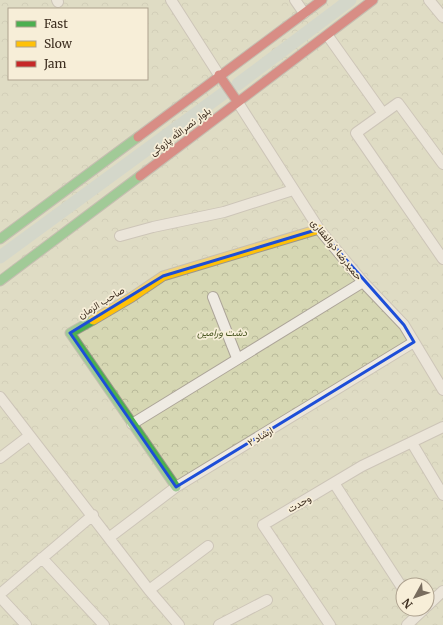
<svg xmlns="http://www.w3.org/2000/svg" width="443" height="625" viewBox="0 0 443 625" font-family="Merriweather,Vazirmatn,serif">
<defs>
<pattern id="park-crowns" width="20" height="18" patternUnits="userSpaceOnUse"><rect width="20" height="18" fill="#d6d7b3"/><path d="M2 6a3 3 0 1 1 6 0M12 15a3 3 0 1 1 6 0" fill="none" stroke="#b9b99a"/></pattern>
</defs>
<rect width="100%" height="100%" fill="#e7e0d1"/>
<!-- park -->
<path fill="url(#park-crowns)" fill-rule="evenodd" d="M0,0H443V625H0ZM9,9H147V79H9ZM403,585H427V609H403Z"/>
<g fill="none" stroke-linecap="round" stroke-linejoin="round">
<!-- canal -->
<path stroke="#bcccc2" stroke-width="13" d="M238,84L350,0
M0,257L224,93"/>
<defs>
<path id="street" d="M57,0L58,2
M171,0L219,75
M295,0L304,13
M429,0L443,17
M328,36L382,112
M237,101L319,229L363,282L404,325L443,390
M443,164L398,103L356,133L443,259
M120,236L153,227L224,212L293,190
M213,297L237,358
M0,397L149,590L179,625
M132,424L363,282
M412,443L443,495
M0,458L29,436
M334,483L403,589
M110,537L176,487L414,342
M42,558L104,625
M149,590L208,546
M0,594L93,515
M0,597L26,625
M427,606L443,591
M219,625L267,600
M330,625L263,525L362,466L443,427
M407,625L424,609"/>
<path id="fast" d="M0,239L138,137
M0,281L140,176
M93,320L70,333L176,487"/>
<path id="slow" d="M93,320L132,297L163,276L319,229"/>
<path id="jam" d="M219,75L237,101
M138,137L322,0
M140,176L373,0"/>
</defs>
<!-- street casing -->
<use href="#street" stroke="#ada599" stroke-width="12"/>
<!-- fast casing -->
<use href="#fast" stroke="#9c958a" stroke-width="11"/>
<!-- slow casing -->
<use href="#slow" stroke="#9c958a" stroke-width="11"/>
<!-- jam casing -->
<use href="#jam" stroke="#9c958a" stroke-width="11"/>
<!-- street -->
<use href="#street" stroke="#efebe3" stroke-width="10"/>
<!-- fast -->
<use href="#fast" stroke="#4caf50" stroke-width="9"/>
<!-- slow -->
<use href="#slow" stroke="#ffc107" stroke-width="9"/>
<!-- jam -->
<use href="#jam" stroke="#c62828" stroke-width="9"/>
</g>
<!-- marked area -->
<path d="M0 0H443V625H0ZM319,229L404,325L414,342L176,487L70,333L163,276Z" fill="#e7e0d1" fill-opacity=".55" fill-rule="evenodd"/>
<path fill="none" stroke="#1d4ed8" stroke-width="3" stroke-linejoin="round" d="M319,229L404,325L414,342L176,487L70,333L163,276Z"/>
<g text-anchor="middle" stroke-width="3.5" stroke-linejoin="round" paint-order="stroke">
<!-- street labels -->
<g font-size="10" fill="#3d2e20" stroke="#f7eed8">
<text transform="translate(180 131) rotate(-37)" y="4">بلوار نصرالله پازوکی</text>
<text transform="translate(337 249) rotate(51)" y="4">حمیدرضا ذوالفقاری</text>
<text transform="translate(101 302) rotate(-31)" y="4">صاحب الزمان</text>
<text transform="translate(260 436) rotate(-31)" y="4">ارشاد ۲</text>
<text transform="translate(299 503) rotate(-30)" y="4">وحدت</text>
</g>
<!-- park labels -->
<g font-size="10" font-style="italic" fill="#4d5a26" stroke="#f7eed8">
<text x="222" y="336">دشت ورامین</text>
</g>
</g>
<!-- legend -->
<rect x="8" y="8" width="140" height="72" fill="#f7eed8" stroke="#ada18e"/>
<rect x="16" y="21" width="20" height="6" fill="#4caf50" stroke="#ada18e"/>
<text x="44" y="28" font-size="12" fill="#3d2e20">Fast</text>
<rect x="16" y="41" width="20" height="6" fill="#ffc107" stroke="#ada18e"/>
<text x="44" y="48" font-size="12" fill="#3d2e20">Slow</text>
<rect x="16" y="61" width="20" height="6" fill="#c62828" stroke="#ada18e"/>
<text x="44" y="68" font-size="12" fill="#3d2e20">Jam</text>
<!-- north arrow -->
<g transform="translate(415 597) rotate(230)"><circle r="19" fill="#f7eed8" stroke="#ada18e"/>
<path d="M0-3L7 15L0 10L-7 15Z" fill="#786c5e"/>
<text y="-6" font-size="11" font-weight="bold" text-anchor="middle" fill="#3d2e20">N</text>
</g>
</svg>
